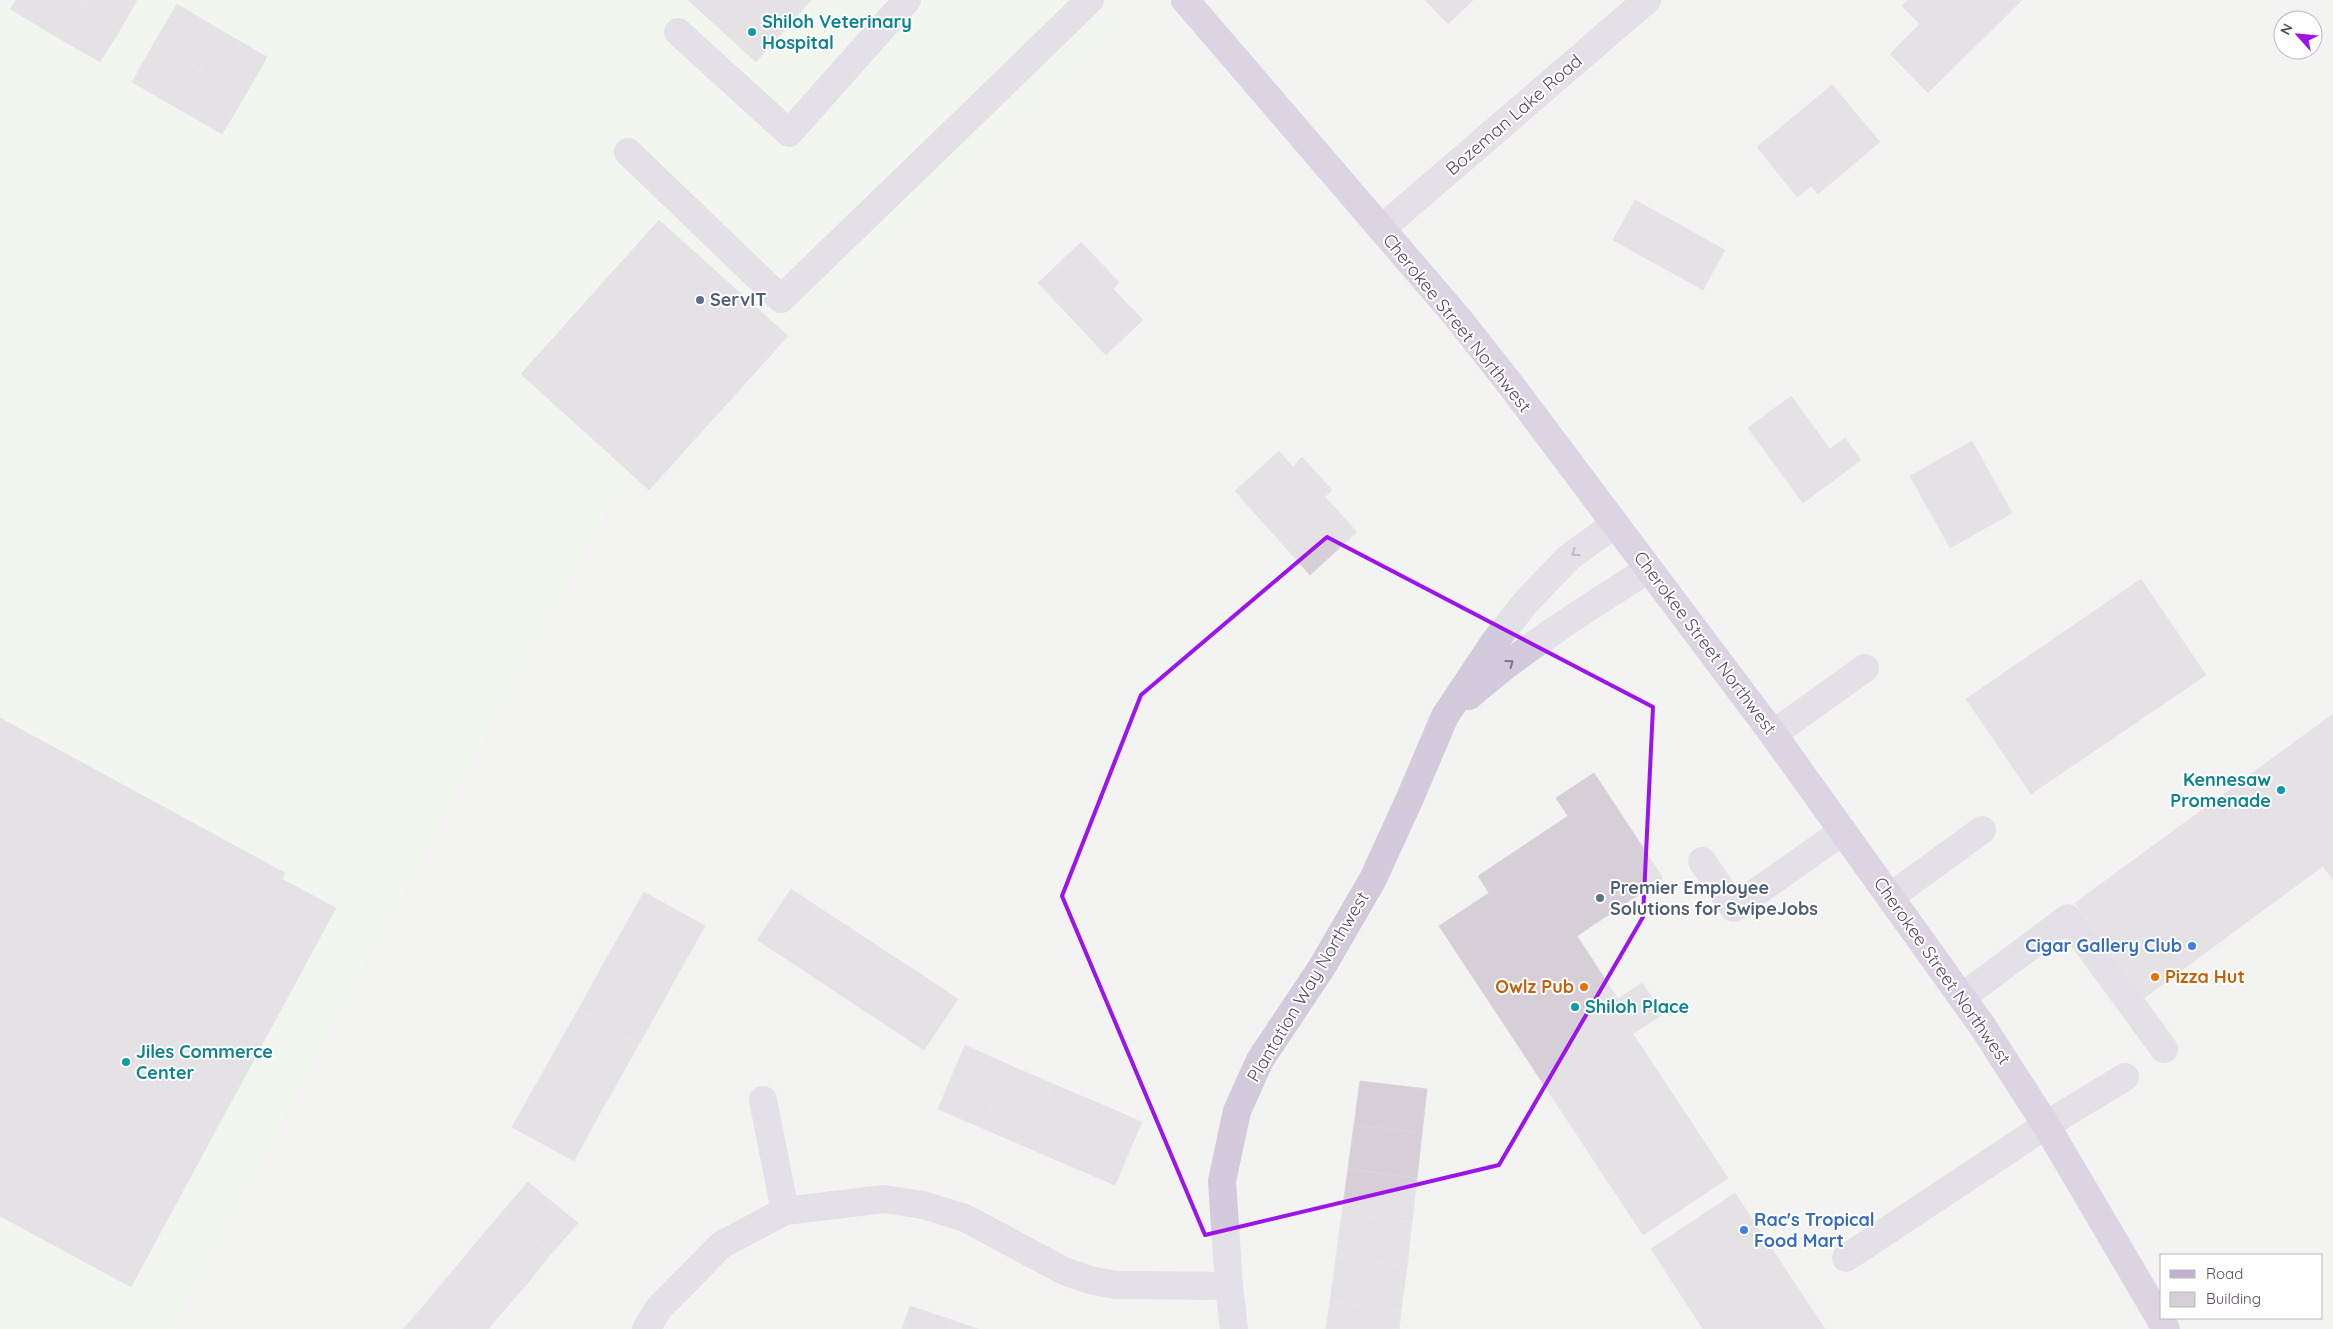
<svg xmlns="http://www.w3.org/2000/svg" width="2333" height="1329" viewBox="0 0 2333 1329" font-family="Quicksand,sans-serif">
<rect width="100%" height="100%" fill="#f3f3f1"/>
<!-- commercial -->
<path fill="#effdeb" d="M0,0H1104L1123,20L615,494L518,674L173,1329H0Z"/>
<!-- building -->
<path fill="#d6cfd8" stroke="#dbd4dc" d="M16,0H77L55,36L10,9Z
M77,0H81L123,25L100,62L55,36Z
M81,0H137L123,25Z
M688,0H811L756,62Z
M1425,0H1473L1448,24Z
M1908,0H2022L1928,93L1890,54L1920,24L1902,6Z
M177,4L222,31L200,70L154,43Z
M222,31L267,57L245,96L200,70Z
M154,43L200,70L177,108L132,82Z
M200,70L245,96L222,134L177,108Z
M1832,85L1880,142L1818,194L1811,186L1797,197L1757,147Z
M1635,200L1725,250L1703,290L1613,240Z
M659,220L788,336L649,490L521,374Z
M1081,242L1119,282L1113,289L1143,320L1106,355L1038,283Z
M1791,396L1830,449L1845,438L1861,460L1803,503L1748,428Z
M1972,441L2012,513L1950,548L1910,476Z
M1279,451L1293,467L1302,457L1332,490L1325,497L1357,532L1310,575L1235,491Z
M2141,579L2206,675L2031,794L1966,699Z
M2333,714V880L2323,866L2144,998L2075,903Z
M0,718L285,873L282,879L336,908L131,1287L0,1216Z
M1594,773L1663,878L1577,936L1618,999L1642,983L1663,1014L1633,1034L1728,1178L1643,1235L1439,926L1489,893L1478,876L1568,816L1556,798Z
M791,889L824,911L791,962L757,940Z
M644,892L705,926L683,965L622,931Z
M824,911L858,933L824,984L791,962Z
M622,931L683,965L661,1005L600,970Z
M858,933L891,955L857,1006L824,984Z
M891,955L925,977L891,1028L857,1006Z
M600,970L661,1005L639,1044L578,1010Z
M925,977L958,999L924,1050L891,1028Z
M578,1010L639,1044L617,1083L556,1049Z
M965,1045L1009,1065L982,1128L938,1109Z
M556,1049L617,1083L595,1122L534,1088Z
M1009,1065L1053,1084L1026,1147L982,1128Z
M1360,1081L1427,1089L1422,1133L1354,1125Z
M1053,1084L1098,1103L1070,1166L1026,1147Z
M534,1088L595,1122L574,1161L512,1127Z
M1098,1103L1142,1122L1115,1185L1070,1166Z
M1354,1125L1422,1133L1417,1178L1348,1169Z
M1348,1169L1417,1178L1412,1222L1342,1213Z
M528,1182L578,1223L551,1254L502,1212Z
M1735,1193L1825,1329H1703L1651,1249Z
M502,1212L551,1254L526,1285L476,1243Z
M1342,1213L1412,1222L1407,1267L1336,1257Z
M476,1243L526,1285L500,1315L451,1273Z
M1336,1257L1407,1267L1401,1311L1330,1302Z
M451,1273L500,1315L488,1329H455L425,1304Z
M1330,1302L1401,1311L1399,1329H1326Z
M425,1304L455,1329H403Z
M910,1306L952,1320L949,1329H902Z
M952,1320L978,1329H949Z"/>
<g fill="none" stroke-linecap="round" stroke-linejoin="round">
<!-- minor -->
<path stroke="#d3cadb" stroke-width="28" d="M678,32L789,133L907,0
M628,152L781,299L1090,0
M1381,229L1647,0
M1469,696C1524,648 1587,608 1649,569
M1773,734L1865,668
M1702,861L1734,908L1843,831
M1890,897L1982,830
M1962,997L2068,918L2164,1049
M763,1100L785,1211
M1846,1258L2046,1125L2125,1077
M646,1329L659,1308L721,1245L785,1211L884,1199L923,1205L965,1218L1066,1272L1090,1280L1116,1285L1229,1286
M1234,1329L1229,1286L1222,1181L1237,1111L1260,1060L1322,967L1373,879L1410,798L1445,716L1495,641L1527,601L1568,558L1615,524"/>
<!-- major -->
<path stroke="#c2b0d0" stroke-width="28" d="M1185,0L1458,318L1510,384L1773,734L1983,1027L2046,1125L2166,1329"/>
</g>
<!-- one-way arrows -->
<defs><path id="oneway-chevron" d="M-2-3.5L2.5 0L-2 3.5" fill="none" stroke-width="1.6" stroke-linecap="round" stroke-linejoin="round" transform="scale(1.25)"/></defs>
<g stroke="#80768a">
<use href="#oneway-chevron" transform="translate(1575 553) rotate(144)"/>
<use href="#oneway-chevron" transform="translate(1510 663) rotate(-36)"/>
</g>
<!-- marked area -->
<path d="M0 0H2333V1329H0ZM1327,537L1653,707L1643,917L1499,1165L1205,1235L1062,896L1141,695Z" fill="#f3f3f1" fill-opacity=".55" fill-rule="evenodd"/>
<path fill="none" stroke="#9d13eb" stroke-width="4" stroke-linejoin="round" d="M1327,537L1653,707L1643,917L1499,1165L1205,1235L1062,896L1141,695Z"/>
<!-- markers -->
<g fill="#0f9aa8" stroke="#fff" stroke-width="2">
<circle cx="752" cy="32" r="5"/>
<circle cx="2281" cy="790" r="5"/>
<circle cx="1575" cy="1007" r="5"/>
<circle cx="126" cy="1062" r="5"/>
</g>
<g fill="#5c6f8a" stroke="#fff" stroke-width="2">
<circle cx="700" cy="300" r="5"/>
<circle cx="1600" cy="898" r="5"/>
</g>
<g fill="#3f7fe0" stroke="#fff" stroke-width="2">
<circle cx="2192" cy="946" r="5"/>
<circle cx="1744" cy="1230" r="5"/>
</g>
<g fill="#e8710a" stroke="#fff" stroke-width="2">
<circle cx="2155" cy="977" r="5"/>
<circle cx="1584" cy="987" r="5"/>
</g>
<g text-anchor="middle" stroke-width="4" stroke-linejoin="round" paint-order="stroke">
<!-- culture labels -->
<g font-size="18" font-weight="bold" fill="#0d838f" stroke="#fff" text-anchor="start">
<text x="762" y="28">Shiloh Veterinary<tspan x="762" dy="21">Hospital</tspan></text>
<text x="2271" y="786" text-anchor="end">Kennesaw<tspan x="2271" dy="21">Promenade</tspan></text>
<text x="1585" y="1013">Shiloh Place</text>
<text x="136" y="1058">Jiles Commerce<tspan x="136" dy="21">Center</tspan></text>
</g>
<!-- street labels -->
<g font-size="18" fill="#54485f" stroke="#fff">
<text transform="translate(1514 115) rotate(-41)" y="6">Bozeman Lake Road</text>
<text transform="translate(1457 323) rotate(51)" y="6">Cherokee Street Northwest</text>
<text transform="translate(1705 643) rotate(53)" y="6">Cherokee Street Northwest</text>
<text transform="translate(1942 971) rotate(55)" y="6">Cherokee Street Northwest</text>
<text transform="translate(1308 987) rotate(-59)" y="6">Plantation Way Northwest</text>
</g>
<!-- service labels -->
<g font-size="18" font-weight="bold" fill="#4e5e75" stroke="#fff" text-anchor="start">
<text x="710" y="306">ServIT</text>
<text x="1610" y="894">Premier Employee<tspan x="1610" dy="21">Solutions for SwipeJobs</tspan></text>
</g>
<!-- shop labels -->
<g font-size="18" font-weight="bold" fill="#366cbe" stroke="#fff" text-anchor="end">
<text x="2182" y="952">Cigar Gallery Club</text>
<text x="1754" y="1226" text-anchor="start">Rac's Tropical<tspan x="1754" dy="21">Food Mart</tspan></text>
</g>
<!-- food labels -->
<g font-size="18" font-weight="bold" fill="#c56008" stroke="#fff" text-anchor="start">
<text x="2165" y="983">Pizza Hut</text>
<text x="1574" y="993" text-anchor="end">Owlz Pub</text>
</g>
</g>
<!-- legend -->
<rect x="2160" y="1254" width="162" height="65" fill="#ffffff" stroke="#bbb6bf"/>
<rect x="2170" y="1270" width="25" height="8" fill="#c2b0d0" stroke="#bbb6bf"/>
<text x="2206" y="1279" font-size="15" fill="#54485f">Road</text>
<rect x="2170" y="1292" width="25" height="15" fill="#d6cfd8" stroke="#bbb6bf"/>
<text x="2206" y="1304" font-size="15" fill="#54485f">Building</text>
<!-- north arrow -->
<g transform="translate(2298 35) rotate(297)"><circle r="24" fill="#ffffff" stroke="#bbb6bf"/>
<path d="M0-4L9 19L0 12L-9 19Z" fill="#9d13eb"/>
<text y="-8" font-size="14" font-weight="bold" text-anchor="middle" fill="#54485f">N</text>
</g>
</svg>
